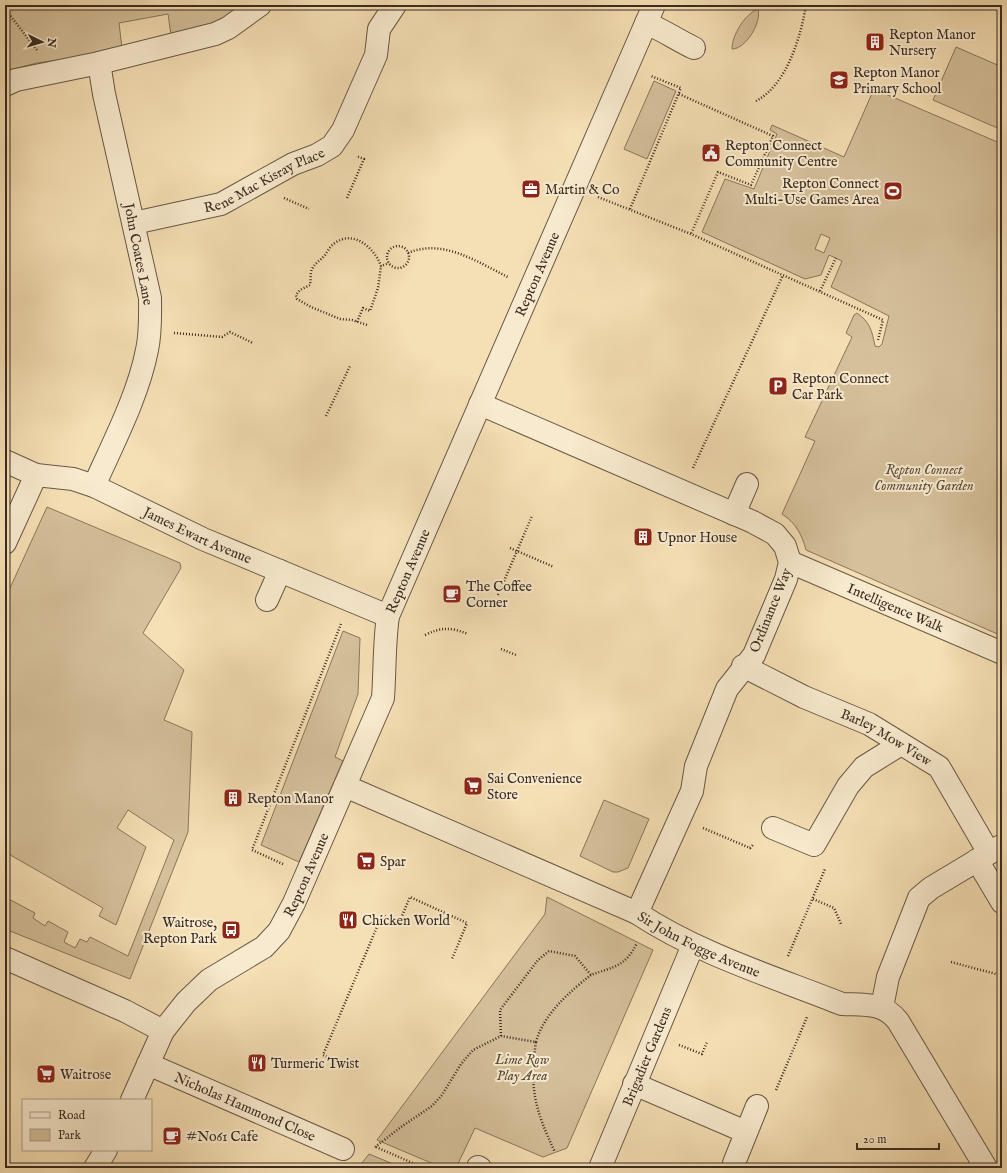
<svg xmlns="http://www.w3.org/2000/svg" width="1007" height="1173" viewBox="0 0 1007 1173" font-family="'IM FELL English',serif">
<rect width="100%" height="100%" fill="#f5dfb4"/>
<filter id="stains"><feTurbulence type="fractalNoise" baseFrequency=".005" numOctaves="4"/><feColorMatrix values="0 0 0 0 .2 0 0 0 0 .09 0 0 0 0 .02 0 0 0 .5 -.17"/></filter>
<radialGradient id="worn" r=".72"><stop offset=".6" stop-color="#630" stop-opacity="0"/><stop offset="1" stop-color="#630" stop-opacity=".3"/></radialGradient>
<!-- green -->
<path fill="#d5c09b" stroke="#88765e" fill-rule="evenodd" d="M5,5H247C218,23 204,28 171,35L168,14L119,23L122,48L94,55L37,63L5,71Z
M758,9C762,22 746,49 732,49C732,35 745,14 758,9Z
M956,47L1002,67V130L933,100Z
M654,81L676,91L647,159L624,149Z
M874,89L1002,144V636L806,550C802,535 796,523 782,514L815,441L805,437L852,337L846,333L854,315L857,313C870,322 872,331 875,346L879,347L882,344L889,316L831,287L842,261L829,255L821,275L805,279L702,232L725,179L754,189L777,134L770,130L772,125L844,157ZM821,234L830,238L824,253L815,249Z
M47,507L180,563L181,568L143,633L184,670L164,720L192,732L188,832L130,979L5,929V897L35,913L33,918L45,926L48,921L68,932L64,942L75,948L80,939L87,942L90,937L128,956L174,840L128,810L117,828L146,847L116,925L99,916L103,908L5,852V599Z
M343,631L360,638L358,694L335,757L343,761L299,862L261,845Z
M604,800L649,819L628,868L618,872H613L580,856Z
M547,897L653,950L567,1148L543,1157L475,1128L456,1168H443L377,1140L545,914Z
M369,1154L403,1168H358Z"/>
<g fill="none" stroke-linecap="round" stroke-linejoin="round">
<defs>
<g id="minor">
<path d="M646,23C663,30 677,40 694,48"/>
<path d="M5,85L16,80L99,63L215,34L228,28L260,5"/>
<path id="s1" d="M134,223L221,204L293,164L317,155L332,146L343,130L376,55L379,29L395,5"/>
<path d="M480,404L753,522L775,534L785,546L790,562L786,579L754,655L727,689L696,766L692,791L637,913"/>
<path id="s2" d="M5,461L36,475L73,479L94,486L203,539L388,616"/>
<path d="M94,486C113,443 138,396 147,350C151,332 150,315 150,298L104,94L99,63"/>
<path d="M734,514L747,484"/>
<path d="M5,543L36,475"/>
<path id="s3" d="M790,562L1002,653"/>
<path d="M267,600L280,571"/>
<path id="s4" d="M743,666L804,697L869,724L939,767L989,853"/>
<path id="s5" d="M345,786L637,913C699,954 774,977 842,1004C865,1005 883,1002 898,1021L986,1168"/>
<path d="M773,828L814,845L848,786L864,767L901,744"/>
<path d="M977,860L1002,902"/>
<path d="M5,958L125,1011L163,1031"/>
<path d="M882,1007L888,977L919,898L931,888L1001,846"/>
<path id="s6" d="M148,1064L343,1149"/>
<path d="M634,1084L746,1132"/>
<path id="s7" d="M132,1100L163,1031L186,1002L209,980L264,947L279,931L294,903L383,698C385,671 384,643 388,616L654,5"/>
<path d="M734,1163L757,1106"/>
<path d="M478,1167L480,1168"/>
<path d="M95,1168L106,1150"/>
<path id="s8" d="M600,1168L693,945"/>
</g>
</defs>
<!-- minor casing -->
<use href="#minor" stroke="#695846" stroke-width="24"/>
<!-- path -->
<path stroke="#3a2b22" stroke-width="2.5" stroke-dasharray="1 2" stroke-linecap="butt" d="M5,9L37,50
M679,94L773,136L751,185L718,172L691,234
M756,101C787,85 801,36 806,5
M598,197L691,234L883,320L878,340
M284,198L309,209
M347,198L364,159L356,156
M630,209L681,88L651,76
M387 257a11 11 0 1 1 22 0a11 11 0 1 1-22 0Z
M408,253C443,238 477,262 508,277
M820,291L836,258
M357,322L363,308L370,311L378,288L381,266
M367,325L352,320L340,319L311,307L297,299L296,295L300,290L310,285C311,280 310,273 312,269C315,263 321,260 325,255C328,251 330,246 335,243C354,229 375,249 381,266L389,263
M174,333L222,337L230,332L253,343
M326,416L350,366
M693,468L783,275
M510,548L554,567
M498,595L532,516
M425,635C442,627 450,627 468,634
M501,649L516,655
M703,828L750,848L754,844
M283,864L252,850L341,624
M813,899L834,908L841,924
M788,956L825,869
M951,962L996,974L1002,970
M501,1036L500,1010L538,960L549,951L575,956L591,975C615,966 625,967 637,943
M536,1042C543,1015 570,991 591,975
M679,1045L702,1054L707,1042
M346,1065L323,1055L382,915L399,923L410,897L467,923L452,959
M776,1090L807,1017
M375,1147L401,1127L432,1106L442,1095L461,1064L473,1050L501,1036L536,1042C529,1088 535,1110 555,1152
M376,1147L424,1168"/>
<!-- minor -->
<use href="#minor" stroke="#f8eace" stroke-width="22"/>
</g>
<!-- icons -->
<defs>
<symbol id="building-square" viewBox="-11 -11 22 22"><rect x="-9" y="-9" width="18" height="18" rx="4" fill="#8f2418" stroke="#f8eace"/><path d="M-4-6H4V6H1V3H-1V6H-4ZM-2.5-4.3h1.7v1.8h-1.7ZM.8-4.3h1.7v1.8H.8ZM-2.5-1h1.7V.8h-1.7ZM.8-1h1.7V.8H.8Z" fill="#fff"/></symbol>
<symbol id="school-square" viewBox="-11 -11 22 22"><rect x="-9" y="-9" width="18" height="18" rx="4" fill="#8f2418" stroke="#f8eace"/><path d="M0-5L7-2L0 1L-7-2ZM-4 1L0 2.5L4 1V4Q0 6-4 4Z" fill="#fff"/></symbol>
<symbol id="civic-square" viewBox="-11 -11 22 22"><rect x="-9" y="-9" width="18" height="18" rx="4" fill="#8f2418" stroke="#f8eace"/><path d="M-.6-6.5H3V-4.5H.6V-3L4-1V1h2V6H-6V1h2V-1L-.6-3ZM-1.2 2.5V6h2.4V2.5Z" fill="#fff"/></symbol>
<symbol id="office-square" viewBox="-11 -11 22 22"><rect x="-9" y="-9" width="18" height="18" rx="4" fill="#8f2418" stroke="#f8eace"/><path d="M-6-3h4V-5.5h4V-3h4V5H-6ZM-1-4.5V-3h2v-1.5ZM-6 0V1H6V0Z" fill="#fff"/></symbol>
<symbol id="stadium-square" viewBox="-11 -11 22 22"><rect x="-9" y="-9" width="18" height="18" rx="4" fill="#8f2418" stroke="#f8eace"/><path d="M0-5a6.5 5 0 1 0 0 10a6.5 5 0 1 0 0-10ZM-3.5-1.8h7v3.6h-7Z" fill="#fff"/></symbol>
<symbol id="parking-square" viewBox="-11 -11 22 22"><rect x="-9" y="-9" width="18" height="18" rx="4" fill="#8f2418" stroke="#f8eace"/><path d="M-3.5-5.5H1a3.5 3.5 0 0 1 0 7H-1V5.5H-3.5ZM-1-3.4V-.6H.8a1.4 1.4 0 0 0 0-2.8Z" fill="#fff"/></symbol>
<symbol id="cafe-square" viewBox="-11 -11 22 22"><rect x="-9" y="-9" width="18" height="18" rx="4" fill="#8f2418" stroke="#f8eace"/><path d="M-5.5-4.5H6V0H3Q3 3.5 0 3.5H-2.5Q-5.5 3.5-5.5 0ZM3-3.2v2h1.7v-2ZM-6 4.5H4V6H-6Z" fill="#fff"/></symbol>
<symbol id="supermarket-square" viewBox="-11 -11 22 22"><rect x="-9" y="-9" width="18" height="18" rx="4" fill="#8f2418" stroke="#f8eace"/><path d="M-6-5.5h2.5l.6 2H6L4.5 2H-2.5L-4.4-4H-6ZM-1.5 3.2a1.3 1.3 0 1 0 .1 0ZM3 3.2a1.3 1.3 0 1 0 .1 0Z" fill="#fff"/></symbol>
<symbol id="restaurant-square" viewBox="-11 -11 22 22"><rect x="-9" y="-9" width="18" height="18" rx="4" fill="#8f2418" stroke="#f8eace"/><path d="M-5-6h1v4h1v-4h1v4h1v-4h1v5L-1.5 .5V6h-2V.5L-5-1ZM5-6V6H3V1.5H1.5Q1.5-4 5-6Z" fill="#fff"/></symbol>
<symbol id="bus-square" viewBox="-11 -11 22 22"><rect x="-9" y="-9" width="18" height="18" rx="4" fill="#8f2418" stroke="#f8eace"/><path d="M-5-6H5V4H4V6H2V4H-2V6H-4V4H-5ZM-3.5-4V0h7V-4ZM-3.5 1.2v1.5H-2V1.2ZM2 1.2v1.5H3.5V1.2Z" fill="#fff"/></symbol>
</defs>
<g fill-rule="evenodd">
<use href="#building-square" x="864" y="31" width="22" height="22"/>
<use href="#school-square" x="828" y="69" width="22" height="22"/>
<use href="#civic-square" x="700" y="142" width="22" height="22"/>
<use href="#office-square" x="520" y="178" width="22" height="22"/>
<use href="#stadium-square" x="882" y="180" width="22" height="22"/>
<use href="#parking-square" x="767" y="375" width="22" height="22"/>
<use href="#building-square" x="632" y="526" width="22" height="22"/>
<use href="#cafe-square" x="441" y="583" width="22" height="22"/>
<use href="#supermarket-square" x="462" y="775" width="22" height="22"/>
<use href="#building-square" x="222" y="787" width="22" height="22"/>
<use href="#supermarket-square" x="355" y="850" width="22" height="22"/>
<use href="#restaurant-square" x="337" y="909" width="22" height="22"/>
<use href="#bus-square" x="220" y="919" width="22" height="22"/>
<use href="#restaurant-square" x="246" y="1052" width="22" height="22"/>
<use href="#supermarket-square" x="35" y="1063" width="22" height="22"/>
<use href="#cafe-square" x="161" y="1125" width="22" height="22"/>
</g>
<g text-anchor="middle" stroke-width="4" stroke-linejoin="round" paint-order="stroke">
<!-- poi labels -->
<g font-size="14" fill="#3a2b22" stroke="#f8eace" text-anchor="start">
<text x="889" y="39">Repton Manor<tspan x="889" dy="16">Nursery</tspan></text>
<text x="853" y="77">Repton Manor<tspan x="853" dy="16">Primary School</tspan></text>
<text x="725" y="150">Repton Connect<tspan x="725" dy="16">Community Centre</tspan></text>
<text x="879" y="188" text-anchor="end">Repton Connect<tspan x="879" dy="16">Multi-Use Games Area</tspan></text>
<text x="545" y="194">Martin &amp; Co</text>
<text x="792" y="383">Repton Connect<tspan x="792" dy="16">Car Park</tspan></text>
<text x="657" y="542">Upnor House</text>
<text x="466" y="591">The Coffee<tspan x="466" dy="16">Corner</tspan></text>
<text x="487" y="783">Sai Convenience<tspan x="487" dy="16">Store</tspan></text>
<text x="247" y="803">Repton Manor</text>
<text x="380" y="866">Spar</text>
<text x="362" y="925">Chicken World</text>
<text x="217" y="927" text-anchor="end">Waitrose,<tspan x="217" dy="16">Repton Park</tspan></text>
<text x="271" y="1068">Turmeric Twist</text>
<text x="60" y="1079">Waitrose</text>
<text x="186" y="1141">#No61 Cafe</text>
</g>
<!-- street labels -->
<g font-size="14" fill="#3a2b22" stroke="#f8eace">
<text dy="5" stroke="none"><textPath href="#s1" startOffset="138">Rene Mac Kisray Place</textPath></text>
<text transform="translate(139 254) rotate(79)" y="5">John Coates Lane</text>
<text dy="5" stroke="none"><textPath href="#s7" startOffset="941">Repton Avenue</textPath></text>
<text dy="5" stroke="none"><textPath href="#s2" startOffset="208">James Ewart Avenue</textPath></text>
<text dy="5" stroke="none"><textPath href="#s7" startOffset="617">Repton Avenue</textPath></text>
<text dy="5" stroke="none"><textPath href="#s3" startOffset="115">Intelligence Walk</textPath></text>
<text transform="translate(770 610) rotate(-68)" y="5">Ordinance Way</text>
<text dy="5" stroke="none"><textPath href="#s4" startOffset="160">Barley Mow View</textPath></text>
<text dy="5" stroke="none"><textPath href="#s7" startOffset="293">Repton Avenue</textPath></text>
<text dy="5" stroke="none"><textPath href="#s5" startOffset="388">Sir John Fogge Avenue</textPath></text>
<text dy="5" stroke="none"><textPath href="#s8" startOffset="121">Brigadier Gardens</textPath></text>
<text dy="5" stroke="none"><textPath href="#s6" startOffset="106">Nicholas Hammond Close</textPath></text>
</g>
<!-- park labels -->
<g font-size="14" font-style="italic" fill="#59493a" stroke="#f8eace">
<text x="924" y="474">Repton Connect<tspan x="924" dy="16">Community Garden</tspan></text>
<text x="522" y="1064">Lime Row<tspan x="522" dy="16">Play Area</tspan></text>
</g>
</g>
<!-- margin -->
<rect width="1007" height="1173" fill="none" stroke="#f5dfb4" stroke-width="20"/>
<rect x="6" y="6" width="995" height="1161" fill="none" stroke="#3a2b22" stroke-width="2"/>
<rect x="10" y="10" width="987" height="1153" fill="none" stroke="#3a2b22"/>
<!-- legend -->
<rect x="22" y="1099" width="130" height="52" fill="#f8eace" stroke="#ac9e89"/>
<rect x="30" y="1112" width="20" height="6" fill="#f8eace" stroke="#ac9e89"/>
<text x="58" y="1119" font-size="12" fill="#3a2b22">Road</text>
<rect x="30" y="1129" width="20" height="12" fill="#d5c09b" stroke="#ac9e89"/>
<text x="58" y="1139" font-size="12" fill="#3a2b22">Park</text>
<!-- north arrow -->
<g transform="translate(42 42) rotate(95)" stroke="#f8eace" stroke-width="3" paint-order="stroke">
<path d="M0-3L7 15L0 10L-7 15Z" fill="#3a2b22"/>
<text y="-6" font-size="11" font-weight="bold" text-anchor="middle" fill="#3a2b22">N</text>
</g>
<!-- scale -->
<path d="M857 1143v6h82v-6" fill="none" stroke="#3a2b22" stroke-width="2"/>
<text x="863" y="1143" font-size="12" fill="#3a2b22" stroke="#f8eace" stroke-width="3" paint-order="stroke">20 m</text>
<rect width="100%" height="100%" filter="url(#stains)"/>
<rect width="100%" height="100%" fill="url(#worn)"/>
</svg>
